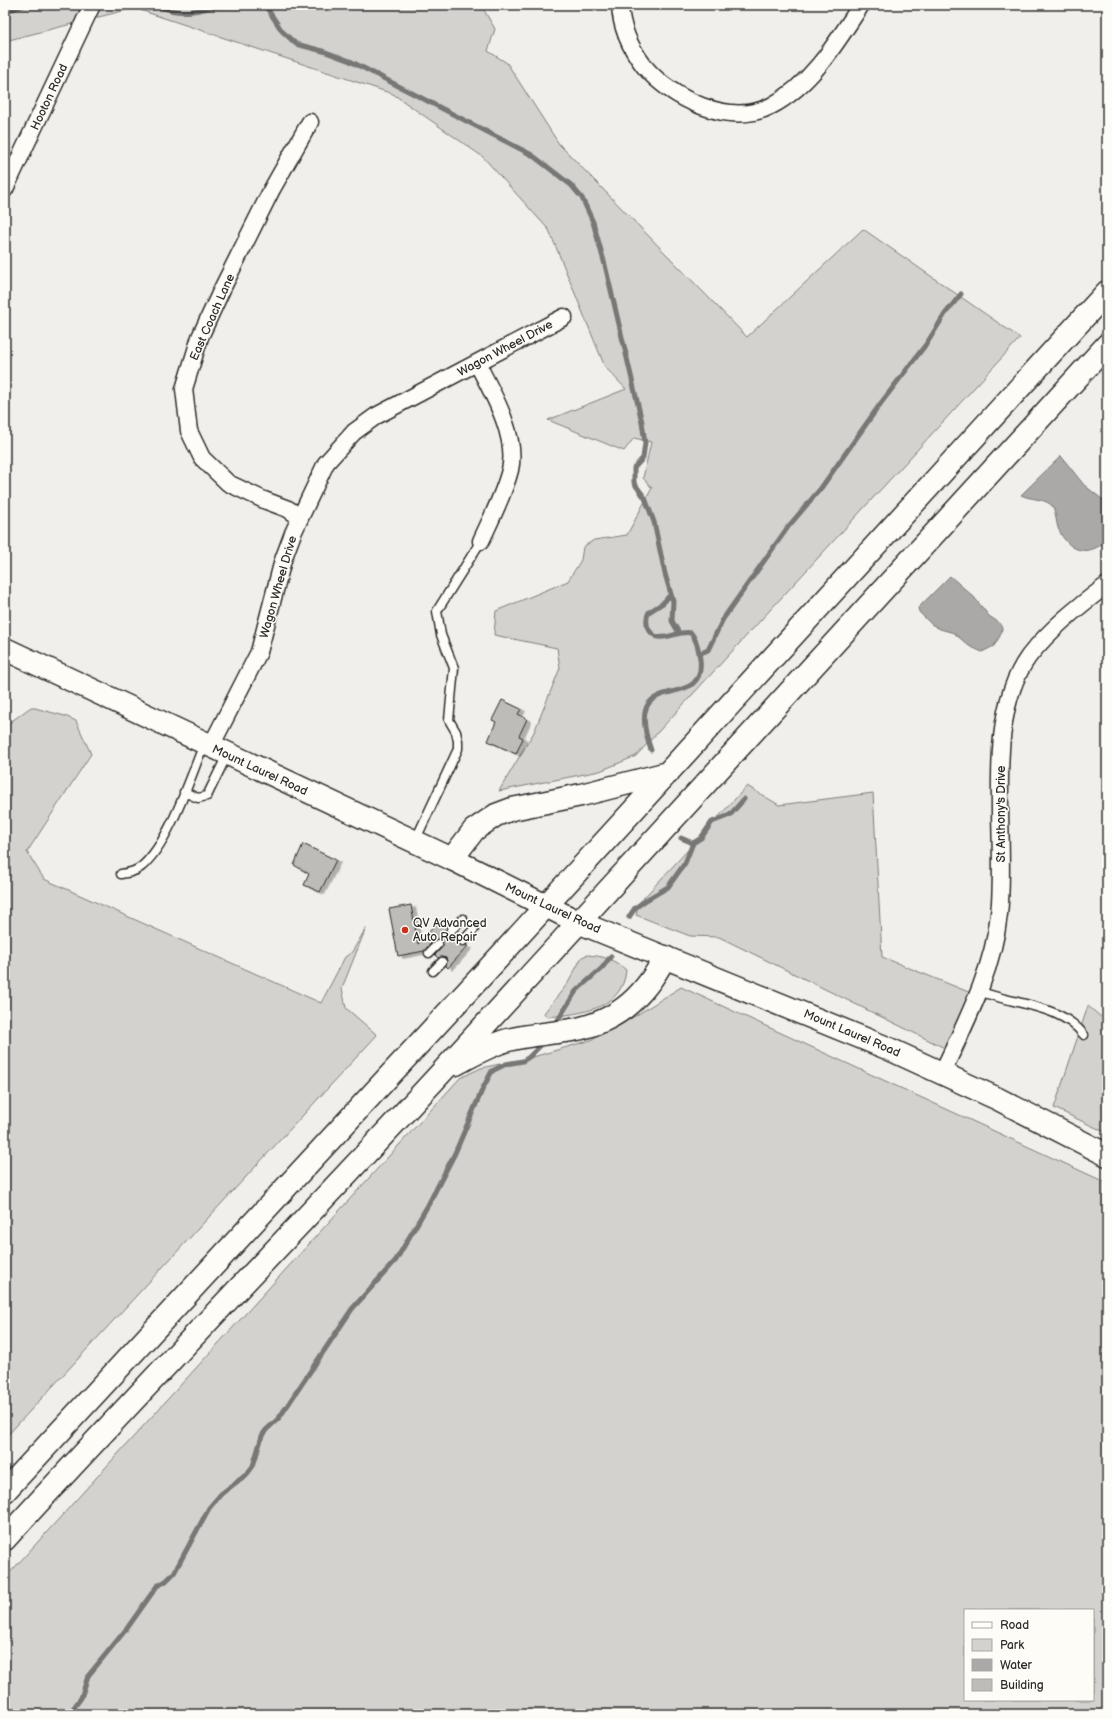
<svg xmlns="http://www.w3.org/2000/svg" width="1112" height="1719" viewBox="0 0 1112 1719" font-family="'Balsamiq Sans',sans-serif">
<defs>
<filter id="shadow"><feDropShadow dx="4.5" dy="2.5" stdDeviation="0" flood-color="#0004"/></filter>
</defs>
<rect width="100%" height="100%" fill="#f0efeb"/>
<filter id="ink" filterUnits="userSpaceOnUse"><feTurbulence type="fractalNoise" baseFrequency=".025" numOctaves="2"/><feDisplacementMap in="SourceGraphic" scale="8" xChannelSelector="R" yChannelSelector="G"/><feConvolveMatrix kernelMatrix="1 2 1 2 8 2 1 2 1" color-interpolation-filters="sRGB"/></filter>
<g filter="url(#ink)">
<!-- green -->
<path fill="#d3d2cf" stroke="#7f7e7d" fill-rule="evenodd" d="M5,5H481L495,29L488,51L507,63L559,144L747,337L863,229L1020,338L636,756L600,771L499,791L534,732L560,668L557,648L494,635L496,611L568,581L581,560L583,547L594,540L627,535L652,488L643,478L651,442L634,438L624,451L548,420L626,389L605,367L549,230L483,157L393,94L134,8L5,41Z
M31,707L65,716L76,721L91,754L27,852L44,879L321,1003L345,957L352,952L366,928L342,988L346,1008L377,1035L5,1438V726Z
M747,786L779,805L873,793L882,957L986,999L961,1056L719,937L690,936L636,915L638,904Z
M587,955C603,956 614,959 626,970C623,1010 579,1014 547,1017L544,1013L568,983L582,957Z
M681,987L1107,1183V1714H5V1578L460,1078L481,1068L533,1057L591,1040L632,1018ZM965,1610H1093V1700H965Z
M1088,1006L1107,1022V1133L1054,1108Z"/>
<!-- water -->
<path fill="#aaa9a7" stroke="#777775" d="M1061,456L1084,485L1107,503V540C1088,558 1068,552 1058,528C1056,522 1056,513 1053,507C1047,498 1030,500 1021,495Z
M950,576L974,597L989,616L1001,624L1002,629L1000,636L994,646L982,652L969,646L954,633L940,629L931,624L919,612L918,608Z"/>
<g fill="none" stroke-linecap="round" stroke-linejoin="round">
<!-- stream -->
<path stroke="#777775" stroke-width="5" d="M155,5C181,16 193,12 219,5
M265,5L282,31L296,44L323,51L350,61L532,155L571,185L582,198L593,222L605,265L642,422L645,443L643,458L634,468V483L645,498L654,522L665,574L673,601L672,621L679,633
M5,11L25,5
M699,654L708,650L723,619L788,527L821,488L881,403L927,343L945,314L961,294
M651,750C620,663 707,716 700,659C699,651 697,640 691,633C677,629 658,648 648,628C646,622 646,617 649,612L663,603L671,594
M681,838L693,843
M629,917L635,908L646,900L668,887L685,863L693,843L701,838L712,822L730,815L744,799
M558,1020L576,991L602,968L611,956
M69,1714L81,1698L88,1676L128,1627L157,1586L166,1581L174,1573L209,1508L221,1494L247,1474L253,1466L262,1436L266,1430L279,1418L352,1309L396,1260L428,1205L455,1153L483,1088L492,1071L506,1064L523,1061L529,1057L542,1044"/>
</g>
<!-- building -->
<path fill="#bdbcb8" stroke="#2b2b2b" filter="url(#shadow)" d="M502,700L521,709L518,714L527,719L519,736L523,738L516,754L488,741L496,722L492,720Z
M303,844L336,860L320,892L304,885L309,874L294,865Z
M411,905L418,944L440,920L447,926L446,931L447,934L452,935L455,934L459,938L458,942L460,945L468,946L448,968L446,966L447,961L446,958L441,957L438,958L435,955L443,946L442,940L439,939L434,940L424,951L398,956L389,909Z"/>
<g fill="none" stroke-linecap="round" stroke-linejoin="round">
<defs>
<path id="service" d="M184,792L198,798L207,796L227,755
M415,841L458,749V741L456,732L449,720L454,668L441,635L437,611L481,541
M121,874C128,873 135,872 141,867C169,844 190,778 204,744
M451,930L463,919
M463,941L474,929
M429,953L438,944
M433,971L442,962
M979,991C1014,1005 1060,1004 1084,1035"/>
<path id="minor" d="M620,5C621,27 631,49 644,66C671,99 730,127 771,106C811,85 837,42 861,5
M5,189L92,5
M477,363C492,392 518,436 510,470C504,494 491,519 481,541
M300,517L288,509L264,500L228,483L202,458L189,431L184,389L200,337L223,287L272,189L310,122
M211,746L259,652L283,560L293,533L326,463L354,432L376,416L564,317
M942,1073C966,1022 993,971 999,914C1008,838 982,720 1029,656C1051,628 1079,606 1107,585"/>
<path id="secondary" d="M5,649L452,859L578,922L887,1048L998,1099L1107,1155"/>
<path id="trunk" d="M452,859L474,830L496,815L512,809L581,795L668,773
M456,1064C473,1055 489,1045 508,1040C527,1035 546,1034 565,1031C613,1025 643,999 665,957
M5,1491L502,954L1107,292
M5,1539C148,1382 296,1230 440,1074C663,832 884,587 1107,345"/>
</defs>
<!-- service casing -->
<use href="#service" stroke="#2b2b2b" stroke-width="11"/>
<!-- minor casing -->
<use href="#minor" stroke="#2b2b2b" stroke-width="19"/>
<!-- secondary casing -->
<use href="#secondary" stroke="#2b2b2b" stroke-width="25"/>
<!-- trunk casing -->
<use href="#trunk" stroke="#2b2b2b" stroke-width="25"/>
<!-- service -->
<use href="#service" stroke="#fdfcf7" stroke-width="8"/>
<!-- minor -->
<use href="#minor" stroke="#fdfcf7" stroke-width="16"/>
<!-- secondary -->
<use href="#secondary" stroke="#fdfcf7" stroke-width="22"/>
<!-- trunk -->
<use href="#trunk" stroke="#fdfcf7" stroke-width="22"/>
</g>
</g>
<!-- markers -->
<circle fill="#c8321e" stroke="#fdfcf7" stroke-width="1.5" cx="405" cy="930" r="4"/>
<g text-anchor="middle" stroke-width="3" stroke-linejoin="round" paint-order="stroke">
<!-- street labels -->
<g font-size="12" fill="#2b2b2b" stroke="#fdfcf7">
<text transform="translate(49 97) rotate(-65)" y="4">Hooton Road</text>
<text transform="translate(212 317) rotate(-66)" y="4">East Coach Lane</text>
<text transform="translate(505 348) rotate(-28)" y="4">Wagon Wheel Drive</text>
<text transform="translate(278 587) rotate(-74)" y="4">Wagon Wheel Drive</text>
<text transform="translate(260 770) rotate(25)" y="4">Mount Laurel Road</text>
<text transform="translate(1001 814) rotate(-90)" y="4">St Anthony's Drive</text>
<text transform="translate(553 908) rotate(25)" y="4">Mount Laurel Road</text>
<text transform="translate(852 1033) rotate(23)" y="4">Mount Laurel Road</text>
</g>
<!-- poi labels -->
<g font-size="12" fill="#2b2b2b" stroke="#fdfcf7" text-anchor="start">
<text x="413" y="927">QV Advanced<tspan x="413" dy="14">Auto Repair</tspan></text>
</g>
</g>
<!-- margin -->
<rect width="1112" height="1719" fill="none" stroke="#fdfcf7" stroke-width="20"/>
<rect x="10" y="10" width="1092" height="1699" fill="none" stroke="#2b2b2b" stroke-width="1.5" filter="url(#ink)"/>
<!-- legend -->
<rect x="964" y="1609" width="130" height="92" fill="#fdfcf7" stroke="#a9a8a5"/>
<rect x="972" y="1622" width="20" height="6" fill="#fdfcf7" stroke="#a9a8a5"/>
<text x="1000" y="1629" font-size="12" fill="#2b2b2b">Road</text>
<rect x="972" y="1639" width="20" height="12" fill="#d3d2cf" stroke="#a9a8a5"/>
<text x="1000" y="1649" font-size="12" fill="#2b2b2b">Park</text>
<rect x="972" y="1659" width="20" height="12" fill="#aaa9a7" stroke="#a9a8a5"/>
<text x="1000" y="1669" font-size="12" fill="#2b2b2b">Water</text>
<rect x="972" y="1679" width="20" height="12" fill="#bdbcb8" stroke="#a9a8a5"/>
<text x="1000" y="1689" font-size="12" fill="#2b2b2b">Building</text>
</svg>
